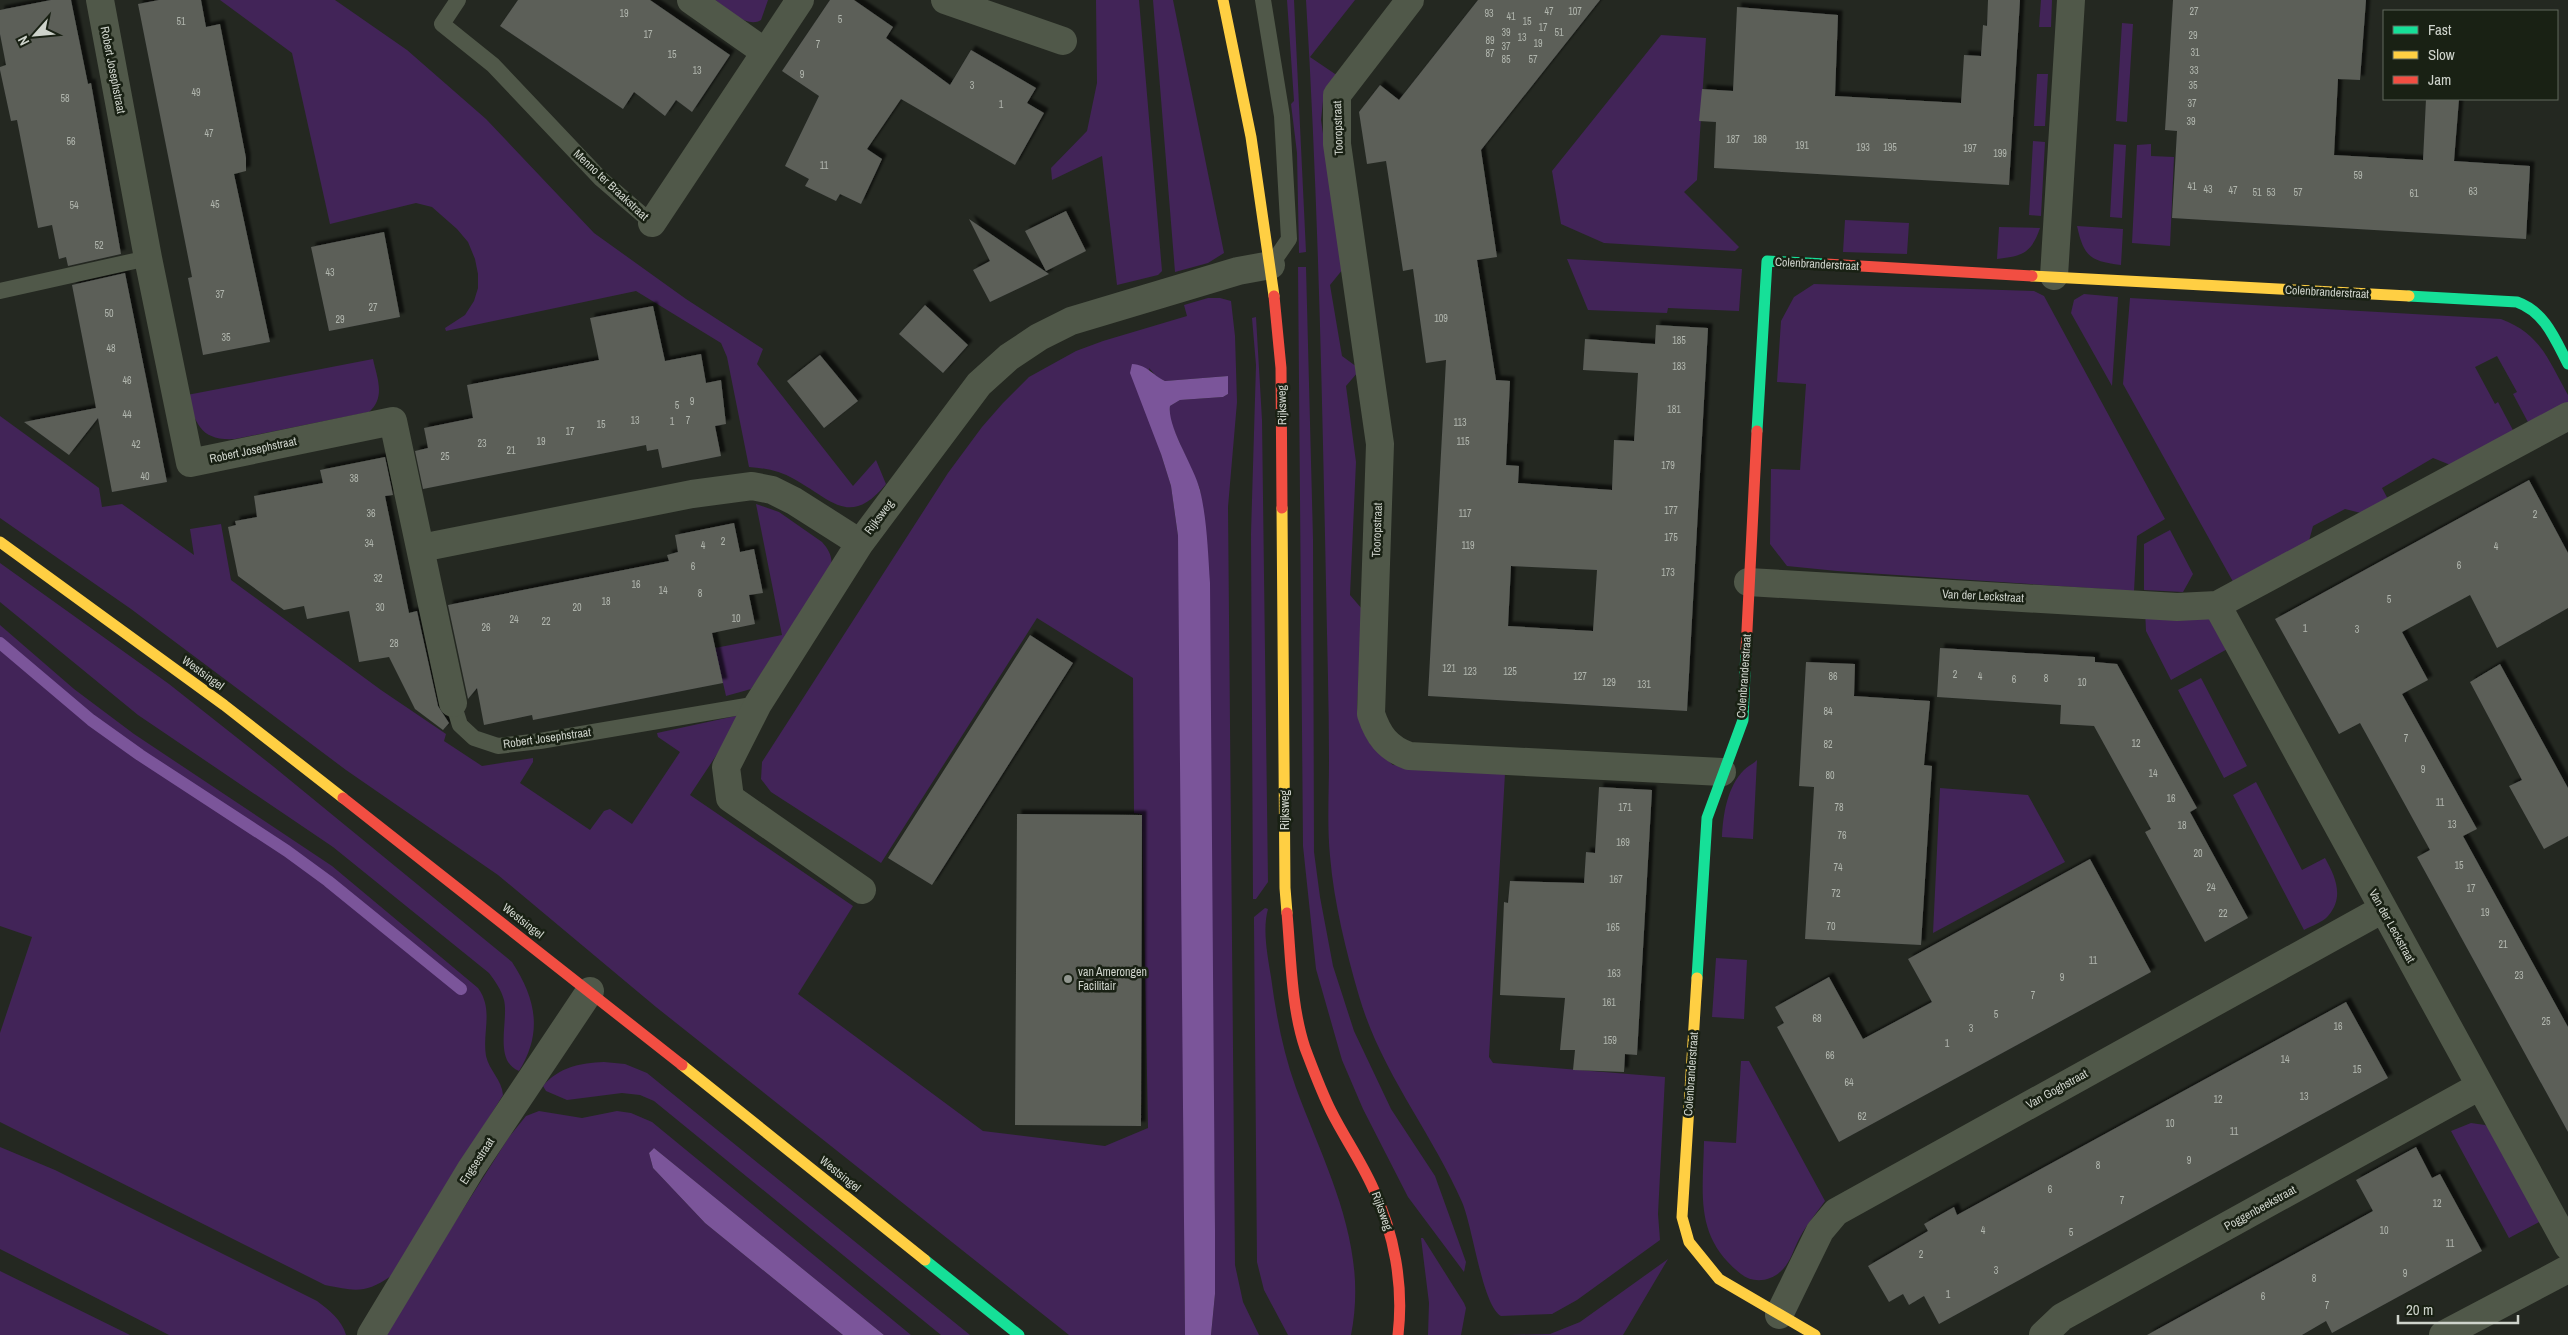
<svg xmlns="http://www.w3.org/2000/svg" width="2568" height="1335" viewBox="0 0 2568 1335" font-family="'Archivo Narrow',sans-serif">
<defs>
<filter id="shadow"><feDropShadow dx="4.5" dy="-4.5" stdDeviation="1" flood-color="#0009"/></filter>
</defs>
<rect width="100%" height="100%" fill="#242821"/>
<!-- green -->
<path fill="#422458" d="M220,0H335L407,50L486,119L594,233L686,299L763,349L757,364L853,486L876,460L886,484C850,528 832,500 794,479C780,471 765,468 749,467L727,357L721,343L636,291L446,331L445,328L465,315L474,301L478,288V274L475,259L468,242L457,229L432,207L416,203L330,224L292,53Z
M715,0H768L761,20C747,29 727,8 715,0Z
M1096,0H1139L1162,271L1158,275L1117,285L1102,156L1052,180L1051,168L1087,131L1097,83Z
M1153,0H1173L1224,253L1208,263L1175,272Z
M1287,0H1294L1306,252L1299,253L1297,153L1291,104L1294,101Z
M1306,0H1355L1310,57L1338,76L1323,101L1321,120L1343,269L1330,285L1342,356L1357,367L1358,372L1346,386L1356,462L1350,595L1362,609L1357,709L1365,735L1371,745L1393,765L1505,773L1489,1057L1493,1063L1665,1077L1658,1214L1660,1240L1577,1300L1552,1314L1501,1316C1482,1305 1473,1227 1462,1202C1431,1131 1381,1072 1359,996C1346,951 1334,903 1330,856C1327,825 1329,793 1329,761C1329,702 1327,643 1326,584C1322,390 1318,195 1306,0Z
M2041,0H2052L2051,27H2039Z
M2122,23L2133,24L2127,122L2116,121Z
M1661,35L1706,38L1697,180L1684,192L1739,247L1735,251L1604,243L1561,224L1552,171Z
M2037,74H2048L2045,126H2034Z
M2033,141L2045,142L2041,216L2029,215Z
M2114,144L2126,145L2122,218L2110,217Z
M2151,144V156L2174,157L2170,246L2132,243L2137,145Z
M1845,220L1909,223L1907,254L1843,252Z
M2077,226L2123,229L2121,265C2090,261 2084,257 2077,226Z
M1999,227L2040,228C2031,254 2022,256 1997,259Z
M1567,259L1742,269L1739,311L1668,308L1667,313L1588,310Z
M1298,267H1306L1313,539L1314,852L1320,897L1333,966L1354,1031L1391,1109L1435,1176L1466,1262L1464,1272L1408,1197L1363,1109L1342,1060L1316,969L1303,846Z
M1814,284L2034,291L2044,296L2165,519L2137,536L2134,591L1837,571L1787,566L1770,544L1771,469L1800,470L1806,384L1777,382L1781,321L1794,297Z
M2084,294L2118,297L2112,386L2071,313L2074,300Z
M1208,298H1220L1231,301L1235,336L1237,402L1228,507L1235,1265L1243,1302L1259,1335H1211L1215,1294V1230L1207,546L1200,489L1170,421V406L1180,400L1223,397L1228,394V376L1165,381L1157,377L1149,368L1161,454L1171,486L1178,536L1180,581L1185,1335H1069L656,1007L498,875L346,770L131,609L0,518V416L99,488L102,507L122,504L194,555L190,529L221,524L231,580L381,690L446,734L444,741L482,766L533,758V762L520,783L590,830L604,811L610,809L632,824L680,752L658,737L657,733L740,715L741,718L690,795L853,906L798,994L983,1131L1105,1146L1148,1128L1142,814L1134,813L1133,678L1037,618L881,863L771,792L761,779L762,762L948,473L982,427L1003,403L1029,377L1076,351L1103,341L1187,316L1184,305Z
M2130,298L2501,319C2541,334 2548,360 2568,395V404L2530,426L2513,394L2517,392L2497,356L2475,367L2495,404L2498,402L2515,434L2453,466L2433,458L2382,488L2390,503L2369,515L2345,509L2313,526L2307,548L2236,587L2123,384Z
M1256,317L1262,420L1268,882L1256,899H1253L1251,534L1256,365L1252,318Z
M373,359C377,378 386,397 369,412L235,439C200,441 196,424 187,395Z
M756,504L779,512L822,542C829,550 833,557 831,567L751,689L726,696L715,648L782,635Z
M2170,530L2193,574L2183,592L2144,590V544Z
M0,563L169,684L274,767L512,962C536,999 543,1032 519,1071C493,1061 509,1020 504,1000C501,989 495,981 489,973L333,847L138,715L0,602Z
M2145,610L2201,614L2217,622L2231,647L2171,680L2146,631Z
M0,625L74,689L134,734L332,866L478,988C494,1010 482,1031 486,1056C489,1070 502,1080 503,1095L391,1276C365,1294 355,1291 325,1285L0,1122V1033L32,937L0,926Z
M2201,678L2247,766L2224,778L2178,690Z
M1757,760L1753,839L1722,837C1723,815 1727,787 1744,770C1748,766 1753,764 1757,760Z
M2256,782L2302,870L2325,858C2335,876 2345,897 2328,916C2323,922 2311,926 2304,930L2233,795Z
M1940,788L2028,795L2065,862L1933,933Z
M1265,908L1268,909C1262,930 1268,957 1271,977C1276,1015 1283,1052 1296,1088C1326,1169 1369,1245 1351,1335H1288L1264,1290L1257,1262L1254,924V917Z
M1716,958L1747,960L1744,1019L1712,1017Z
M1741,1061H1749L1825,1201C1815,1215 1804,1228 1797,1243C1792,1254 1789,1264 1780,1272C1769,1282 1752,1283 1741,1274C1694,1237 1703,1195 1704,1141L1736,1143Z
M604,1062L625,1064L647,1073L970,1335H941L654,1101L640,1095L622,1093L567,1100L546,1091L543,1086C559,1067 580,1063 604,1062Z
M539,1111L582,1118L617,1111L631,1113L652,1122L911,1335H884L654,1148L649,1153L653,1168L705,1223L843,1335H383L509,1137L526,1116Z
M2471,1123L2485,1125L2497,1134L2543,1220L2509,1238L2451,1131Z
M0,1147L55,1170L317,1301C329,1310 342,1320 346,1335H169L0,1249Z
M1421,1238H1423L1464,1303L1466,1308L1461,1335H1428L1429,1303Z
M1668,1259L1623,1335H1509L1550,1334L1580,1322Z
M0,1271L130,1335H0Z"/>
<!-- water -->
<path fill="#7b559a" d="M1132,364C1148,365 1152,375 1165,381L1228,376V394L1223,397L1180,400L1170,406C1167,427 1194,466 1200,490C1207,520 1208,552 1210,583L1215,1230V1294L1211,1335H1185L1178,536L1171,486L1161,454L1130,373Z
M654,1148L884,1335H843L705,1223L653,1168L649,1153Z"/>
<g fill="none" stroke-linecap="round" stroke-linejoin="round">
<!-- stream -->
<path stroke="#7b559a" stroke-width="12" d="M0,643L91,720L140,755L287,851L328,881L461,989"/>
</g>
<!-- building -->
<path fill="#5b5e59" fill-rule="evenodd" filter="url(#shadow)" d="M51,0H71L88,84L91,83L121,254L68,266L66,257L59,259L52,225L38,228L17,120L11,121L0,70V67L6,65L0,34V10Z
M159,0H201L206,27L220,24L246,158V171L234,174L270,342L203,355L188,278L192,277L138,4Z
M518,0H650L730,55L692,112L676,100L665,116L634,92L623,109L500,26Z
M830,0H854L893,27L886,38L950,85L971,50L1036,88L1027,103L1044,113L1015,165L901,99L867,149L882,159L861,204L840,194L836,201L805,186L809,179L785,166L819,96L782,71Z
M1478,0H1600L1481,150L1497,257L1477,260L1496,380L1510,381L1506,465L1519,466L1518,483L1612,490L1614,440L1634,441L1638,373L1583,370L1585,339L1655,344L1656,325L1708,328L1687,711L1428,696L1446,360L1426,363L1413,269L1403,271L1386,161L1367,164L1359,112L1380,85L1399,100ZM1511,566L1597,570L1593,631L1508,626Z
M1988,0H2020L2009,185L1714,168L1716,122L1699,121L1702,89L1733,91L1737,7L1838,15L1835,96L1961,103L1964,55L1981,56L1983,25L1987,26Z
M2173,0H2366L2360,80L2338,79L2334,155L2423,160L2426,99H2459L2454,161L2530,166L2526,239L2172,218L2177,131L2165,130Z
M1066,211L1086,251L1046,271L1025,231Z
M969,219L1049,274L990,302L973,270L990,261Z
M384,232L400,317L329,331L311,247Z
M125,273L167,482L112,492L98,418L69,455L24,422L96,408L72,285Z
M925,305L968,345L943,373L899,334Z
M653,306L665,361L701,354L706,383L721,380L726,424L715,426L721,456L662,468L658,449L647,451L646,445L423,489L415,451L428,448L424,428L473,418L467,385L599,360L590,318Z
M820,355L858,401L824,428L787,381Z
M385,457L393,495L385,496L409,613L417,611L438,706L449,723L443,730L415,709L389,657L359,662L349,611L307,619L304,606L284,610L238,576L228,527L236,525L235,521L257,517L254,496L323,483L320,470Z
M2529,480L2568,553V608L2497,648L2470,595L2402,632L2428,680L2402,694L2477,829L2463,836L2568,1027V1132L2417,857L2430,850L2360,723L2339,734L2275,619Z
M734,523L740,552L754,549L763,593L749,595L755,624L712,633L723,683L533,720L532,715L484,725L477,688L468,699L448,605L669,561L667,555L678,552L675,535Z
M1030,635L1073,663L932,885L888,858Z
M1940,648L2095,657V662L2117,664L2197,808L2190,812L2248,918L2205,942L2145,832L2151,829L2094,726L2060,724L2061,705L1937,697Z
M1806,662L1855,664L1854,696L1930,701L1924,765L1932,766L1921,945L1805,939L1814,787L1799,786Z
M2500,664L2568,788V836L2544,849L2509,786L2522,780L2470,682Z
M1599,787L1652,790L1637,1055L1625,1054L1624,1072L1573,1070L1575,1050H1560L1565,998L1500,995L1504,902L1508,903L1510,881L1584,883L1586,852L1595,853Z
M1017,814L1142,815L1141,1126L1015,1125Z
M2090,859L2151,972L1839,1142L1777,1027L1784,1023L1775,1007L1829,977L1863,1039L1932,1002L1908,959Z
M2346,1002L2388,1078L1939,1324L1924,1296L1909,1305L1903,1294L1889,1302L1868,1266L1928,1231L1924,1224L1954,1207L1957,1215Z
M2416,1147L2432,1178L2440,1174L2482,1251L2332,1333L2326,1321L2302,1335H2147L2373,1211L2356,1180Z"/>
<g fill="none" stroke-linecap="round" stroke-linejoin="round">
<!-- lane -->
<path stroke="#505849" stroke-width="16" d="M458,0L442,24L493,65L601,179L652,223
M1263,0L1282,116L1289,239L1271,265
M0,291L148,258
M453,703L460,725L474,738L498,746L540,741L758,704"/>
<!-- street -->
<path stroke="#505849" stroke-width="28" d="M100,0L148,258L190,463L393,421L453,703
M691,0L765,52
M945,0L1063,41
M1410,0L1337,95V144L1380,444L1371,714C1378,735 1387,748 1409,756L1722,772
M652,223L800,0
M2054,276L2071,0
M2568,416L2217,605L2568,1246
M421,548L692,494L752,486L772,490L794,501L860,543
M1748,582L2177,607L2217,605
M862,890L730,798L726,767L758,704L860,543L979,384L1009,357L1039,337L1071,321L1238,271L1271,265
M1779,1315L1820,1231L1836,1212L2383,909
M371,1335L471,1169L590,991
M2043,1335L2062,1317L2480,1086
M2443,1335L2568,1269"/>
<!-- fast -->
<path stroke="#16e098" stroke-width="11" d="M2409,296L2517,302C2545,312 2555,339 2568,364
M1757,431L1767,261L1826,264
M1697,978L1707,818L1743,720L1746,650
M925,1260L1019,1335"/>
<!-- slow -->
<path stroke="#ffcf43" stroke-width="11" d="M1223,0L1251,137L1274,296
M2032,276L2409,296
M1282,508L1285,888L1287,913
M0,542L224,705L343,798
M1697,978L1682,1217L1689,1242L1719,1279L1815,1335
M682,1065L925,1260"/>
<!-- jam -->
<path stroke="#f24e42" stroke-width="11" d="M1826,264L2032,276
M1274,296L1281,368L1282,508
M1746,650L1757,431
M343,798L682,1065
M1287,913C1291,957 1291,1006 1305,1048C1313,1069 1321,1091 1331,1111C1344,1137 1361,1161 1373,1188C1394,1233 1404,1285 1398,1335"/>
</g>
<!-- markers -->
<circle fill="#929790" stroke="#192114" stroke-width="2" cx="1068" cy="979" r="5"/>
<g text-anchor="middle" stroke-width="5" stroke-linejoin="round" paint-order="stroke">
<!-- number labels -->
<g font-size="10" fill="#b1b6ae">
<text x="1549" y="15">47</text>
<text x="1575" y="15">107</text>
<text x="2194" y="15">27</text>
<text x="624" y="17">19</text>
<text x="1489" y="17">93</text>
<text x="1511" y="20">41</text>
<text x="840" y="23">5</text>
<text x="181" y="25">51</text>
<text x="1527" y="25">15</text>
<text x="1543" y="31">17</text>
<text x="1506" y="36">39</text>
<text x="1559" y="36">51</text>
<text x="648" y="38">17</text>
<text x="2193" y="39">29</text>
<text x="1522" y="41">13</text>
<text x="1490" y="44">89</text>
<text x="1538" y="47">19</text>
<text x="818" y="48">7</text>
<text x="1506" y="50">37</text>
<text x="2195" y="56">31</text>
<text x="1490" y="57">87</text>
<text x="672" y="58">15</text>
<text x="1506" y="63">85</text>
<text x="1533" y="63">57</text>
<text x="697" y="74">13</text>
<text x="2194" y="74">33</text>
<text x="802" y="78">9</text>
<text x="972" y="89">3</text>
<text x="2193" y="89">35</text>
<text x="196" y="96">49</text>
<text x="65" y="102">58</text>
<text x="2192" y="107">37</text>
<text x="1001" y="108">1</text>
<text x="2191" y="125">39</text>
<text x="209" y="137">47</text>
<text x="1733" y="143">187</text>
<text x="1760" y="143">189</text>
<text x="71" y="145">56</text>
<text x="1802" y="149">191</text>
<text x="1863" y="151">193</text>
<text x="1890" y="151">195</text>
<text x="1970" y="152">197</text>
<text x="2000" y="157">199</text>
<text x="824" y="169">11</text>
<text x="2358" y="179">59</text>
<text x="2192" y="190">41</text>
<text x="2208" y="193">43</text>
<text x="2233" y="194">47</text>
<text x="2473" y="195">63</text>
<text x="2257" y="196">51</text>
<text x="2271" y="196">53</text>
<text x="2298" y="196">57</text>
<text x="2414" y="197">61</text>
<text x="215" y="208">45</text>
<text x="74" y="209">54</text>
<text x="99" y="249">52</text>
<text x="330" y="276">43</text>
<text x="220" y="298">37</text>
<text x="373" y="311">27</text>
<text x="109" y="317">50</text>
<text x="1441" y="322">109</text>
<text x="340" y="323">29</text>
<text x="226" y="341">35</text>
<text x="1679" y="344">185</text>
<text x="111" y="352">48</text>
<text x="1679" y="370">183</text>
<text x="127" y="384">46</text>
<text x="692" y="405">9</text>
<text x="677" y="409">5</text>
<text x="1674" y="413">181</text>
<text x="127" y="418">44</text>
<text x="635" y="424">13</text>
<text x="688" y="424">7</text>
<text x="672" y="425">1</text>
<text x="1460" y="426">113</text>
<text x="601" y="428">15</text>
<text x="570" y="435">17</text>
<text x="541" y="445">19</text>
<text x="1463" y="445">115</text>
<text x="482" y="447">23</text>
<text x="136" y="448">42</text>
<text x="511" y="454">21</text>
<text x="445" y="460">25</text>
<text x="1668" y="469">179</text>
<text x="145" y="480">40</text>
<text x="354" y="482">38</text>
<text x="1671" y="514">177</text>
<text x="371" y="517">36</text>
<text x="1465" y="517">117</text>
<text x="2535" y="518">2</text>
<text x="1671" y="541">175</text>
<text x="723" y="545">2</text>
<text x="369" y="547">34</text>
<text x="703" y="549">4</text>
<text x="1468" y="549">119</text>
<text x="2496" y="550">4</text>
<text x="2459" y="569">6</text>
<text x="693" y="570">6</text>
<text x="1668" y="576">173</text>
<text x="378" y="582">32</text>
<text x="636" y="588">16</text>
<text x="663" y="594">14</text>
<text x="700" y="597">8</text>
<text x="2389" y="603">5</text>
<text x="606" y="605">18</text>
<text x="380" y="611">30</text>
<text x="577" y="611">20</text>
<text x="736" y="622">10</text>
<text x="514" y="623">24</text>
<text x="546" y="625">22</text>
<text x="486" y="631">26</text>
<text x="2305" y="632">1</text>
<text x="2357" y="633">3</text>
<text x="394" y="647">28</text>
<text x="1449" y="672">121</text>
<text x="1470" y="675">123</text>
<text x="1510" y="675">125</text>
<text x="1955" y="678">2</text>
<text x="1580" y="680">127</text>
<text x="1833" y="680">86</text>
<text x="1980" y="680">4</text>
<text x="2046" y="682">8</text>
<text x="2014" y="683">6</text>
<text x="1609" y="686">129</text>
<text x="2082" y="686">10</text>
<text x="1644" y="688">131</text>
<text x="1828" y="715">84</text>
<text x="2406" y="742">7</text>
<text x="2136" y="747">12</text>
<text x="1828" y="748">82</text>
<text x="2423" y="773">9</text>
<text x="2153" y="777">14</text>
<text x="1830" y="779">80</text>
<text x="2171" y="802">16</text>
<text x="2440" y="806">11</text>
<text x="1625" y="811">171</text>
<text x="1839" y="811">78</text>
<text x="2452" y="828">13</text>
<text x="2182" y="829">18</text>
<text x="1842" y="839">76</text>
<text x="1623" y="846">169</text>
<text x="2198" y="857">20</text>
<text x="2459" y="869">15</text>
<text x="1838" y="871">74</text>
<text x="1616" y="883">167</text>
<text x="2211" y="891">24</text>
<text x="2471" y="892">17</text>
<text x="1836" y="897">72</text>
<text x="2485" y="916">19</text>
<text x="2223" y="917">22</text>
<text x="1831" y="930">70</text>
<text x="1613" y="931">165</text>
<text x="2503" y="948">21</text>
<text x="2093" y="964">11</text>
<text x="1614" y="977">163</text>
<text x="2519" y="979">23</text>
<text x="2062" y="981">9</text>
<text x="2033" y="999">7</text>
<text x="1609" y="1006">161</text>
<text x="1996" y="1018">5</text>
<text x="1817" y="1022">68</text>
<text x="2546" y="1025">25</text>
<text x="2338" y="1030">16</text>
<text x="1971" y="1032">3</text>
<text x="1610" y="1044">159</text>
<text x="1947" y="1047">1</text>
<text x="1830" y="1059">66</text>
<text x="2285" y="1063">14</text>
<text x="2357" y="1073">15</text>
<text x="1849" y="1086">64</text>
<text x="2304" y="1100">13</text>
<text x="2218" y="1103">12</text>
<text x="1862" y="1120">62</text>
<text x="2170" y="1127">10</text>
<text x="2234" y="1135">11</text>
<text x="2189" y="1164">9</text>
<text x="2098" y="1169">8</text>
<text x="2050" y="1193">6</text>
<text x="2122" y="1204">7</text>
<text x="2437" y="1207">12</text>
<text x="1983" y="1234">4</text>
<text x="2384" y="1234">10</text>
<text x="2071" y="1236">5</text>
<text x="2450" y="1247">11</text>
<text x="1921" y="1258">2</text>
<text x="1996" y="1274">3</text>
<text x="2405" y="1277">9</text>
<text x="2314" y="1282">8</text>
<text x="1948" y="1298">1</text>
<text x="2263" y="1300">6</text>
<text x="2327" y="1309">7</text>
</g>
<!-- street labels -->
<g font-size="12" fill="#ced3cb" stroke="#192114">
<text transform="translate(113 70) rotate(79)" y="4">Robert Josephstraat</text>
<text transform="translate(1338 128) rotate(-92)" y="4">Tooropstraat</text>
<text transform="translate(611 185) rotate(43)" y="4">Menno ter Braakstraat</text>
<text transform="translate(1817 264) rotate(3)" y="4">Colenbranderstraat</text>
<text transform="translate(2327 292) rotate(3)" y="4">Colenbranderstraat</text>
<text transform="translate(1282 405) rotate(-91)" y="4">Rijksweg</text>
<text transform="translate(253 450) rotate(-12)" y="4">Robert Josephstraat</text>
<text transform="translate(879 517) rotate(-53)" y="4">Rijksweg</text>
<text transform="translate(1377 530) rotate(-88)" y="4">Tooropstraat</text>
<text transform="translate(1983 596) rotate(3)" y="4">Van der Leckstraat</text>
<text transform="translate(203 673) rotate(36)" y="4">Westsingel</text>
<text transform="translate(1744 676) rotate(-86)" y="4">Colenbranderstraat</text>
<text transform="translate(547 738) rotate(-8)" y="4">Robert Josephstraat</text>
<text transform="translate(1285 810) rotate(-90)" y="4">Rijksweg</text>
<text transform="translate(523 921) rotate(38)" y="4">Westsingel</text>
<text transform="translate(2392 926) rotate(61)" y="4">Van der Leckstraat</text>
<text transform="translate(1691 1074) rotate(-86)" y="4">Colenbranderstraat</text>
<text transform="translate(2057 1089) rotate(-29)" y="4">Van Goghstraat</text>
<text transform="translate(477 1161) rotate(-57)" y="4">Engsestraat</text>
<text transform="translate(840 1174) rotate(39)" y="4">Westsingel</text>
<text transform="translate(2260 1208) rotate(-29)" y="4">Poggenbeekstraat</text>
<text transform="translate(1382 1211) rotate(70)" y="4">Rijksweg</text>
</g>
<!-- poi labels -->
<g font-size="12" fill="#ced3cb" stroke="#192114" text-anchor="start">
<text x="1078" y="976">van Amerongen<tspan x="1078" dy="14">Facilitair</tspan></text>
</g>
</g>
<!-- legend -->
<rect x="2383" y="10" width="175" height="90" fill="#192114" stroke="#61685d"/>
<rect x="2393" y="26" width="25" height="8" fill="#16e098" stroke="#61685d"/>
<text x="2428" y="35" font-size="15" fill="#ced3cb">Fast</text>
<rect x="2393" y="51" width="25" height="8" fill="#ffcf43" stroke="#61685d"/>
<text x="2428" y="60" font-size="15" fill="#ced3cb">Slow</text>
<rect x="2393" y="76" width="25" height="8" fill="#f24e42" stroke="#61685d"/>
<text x="2428" y="85" font-size="15" fill="#ced3cb">Jam</text>
<!-- north arrow -->
<g transform="translate(35 35) rotate(243)" stroke="#192114" stroke-width="4" paint-order="stroke">
<path d="M0-4L9 19L0 12L-9 19Z" fill="#ced3cb"/>
<text y="-8" font-size="14" font-weight="bold" text-anchor="middle" fill="#ced3cb">N</text>
</g>
<!-- scale -->
<path d="M2398 1315v8h120v-8" fill="none" stroke="#ced3cb" stroke-width="2.5"/>
<text x="2406" y="1315" font-size="15" fill="#ced3cb" stroke="#192114" stroke-width="4" paint-order="stroke">20 m</text>
</svg>
